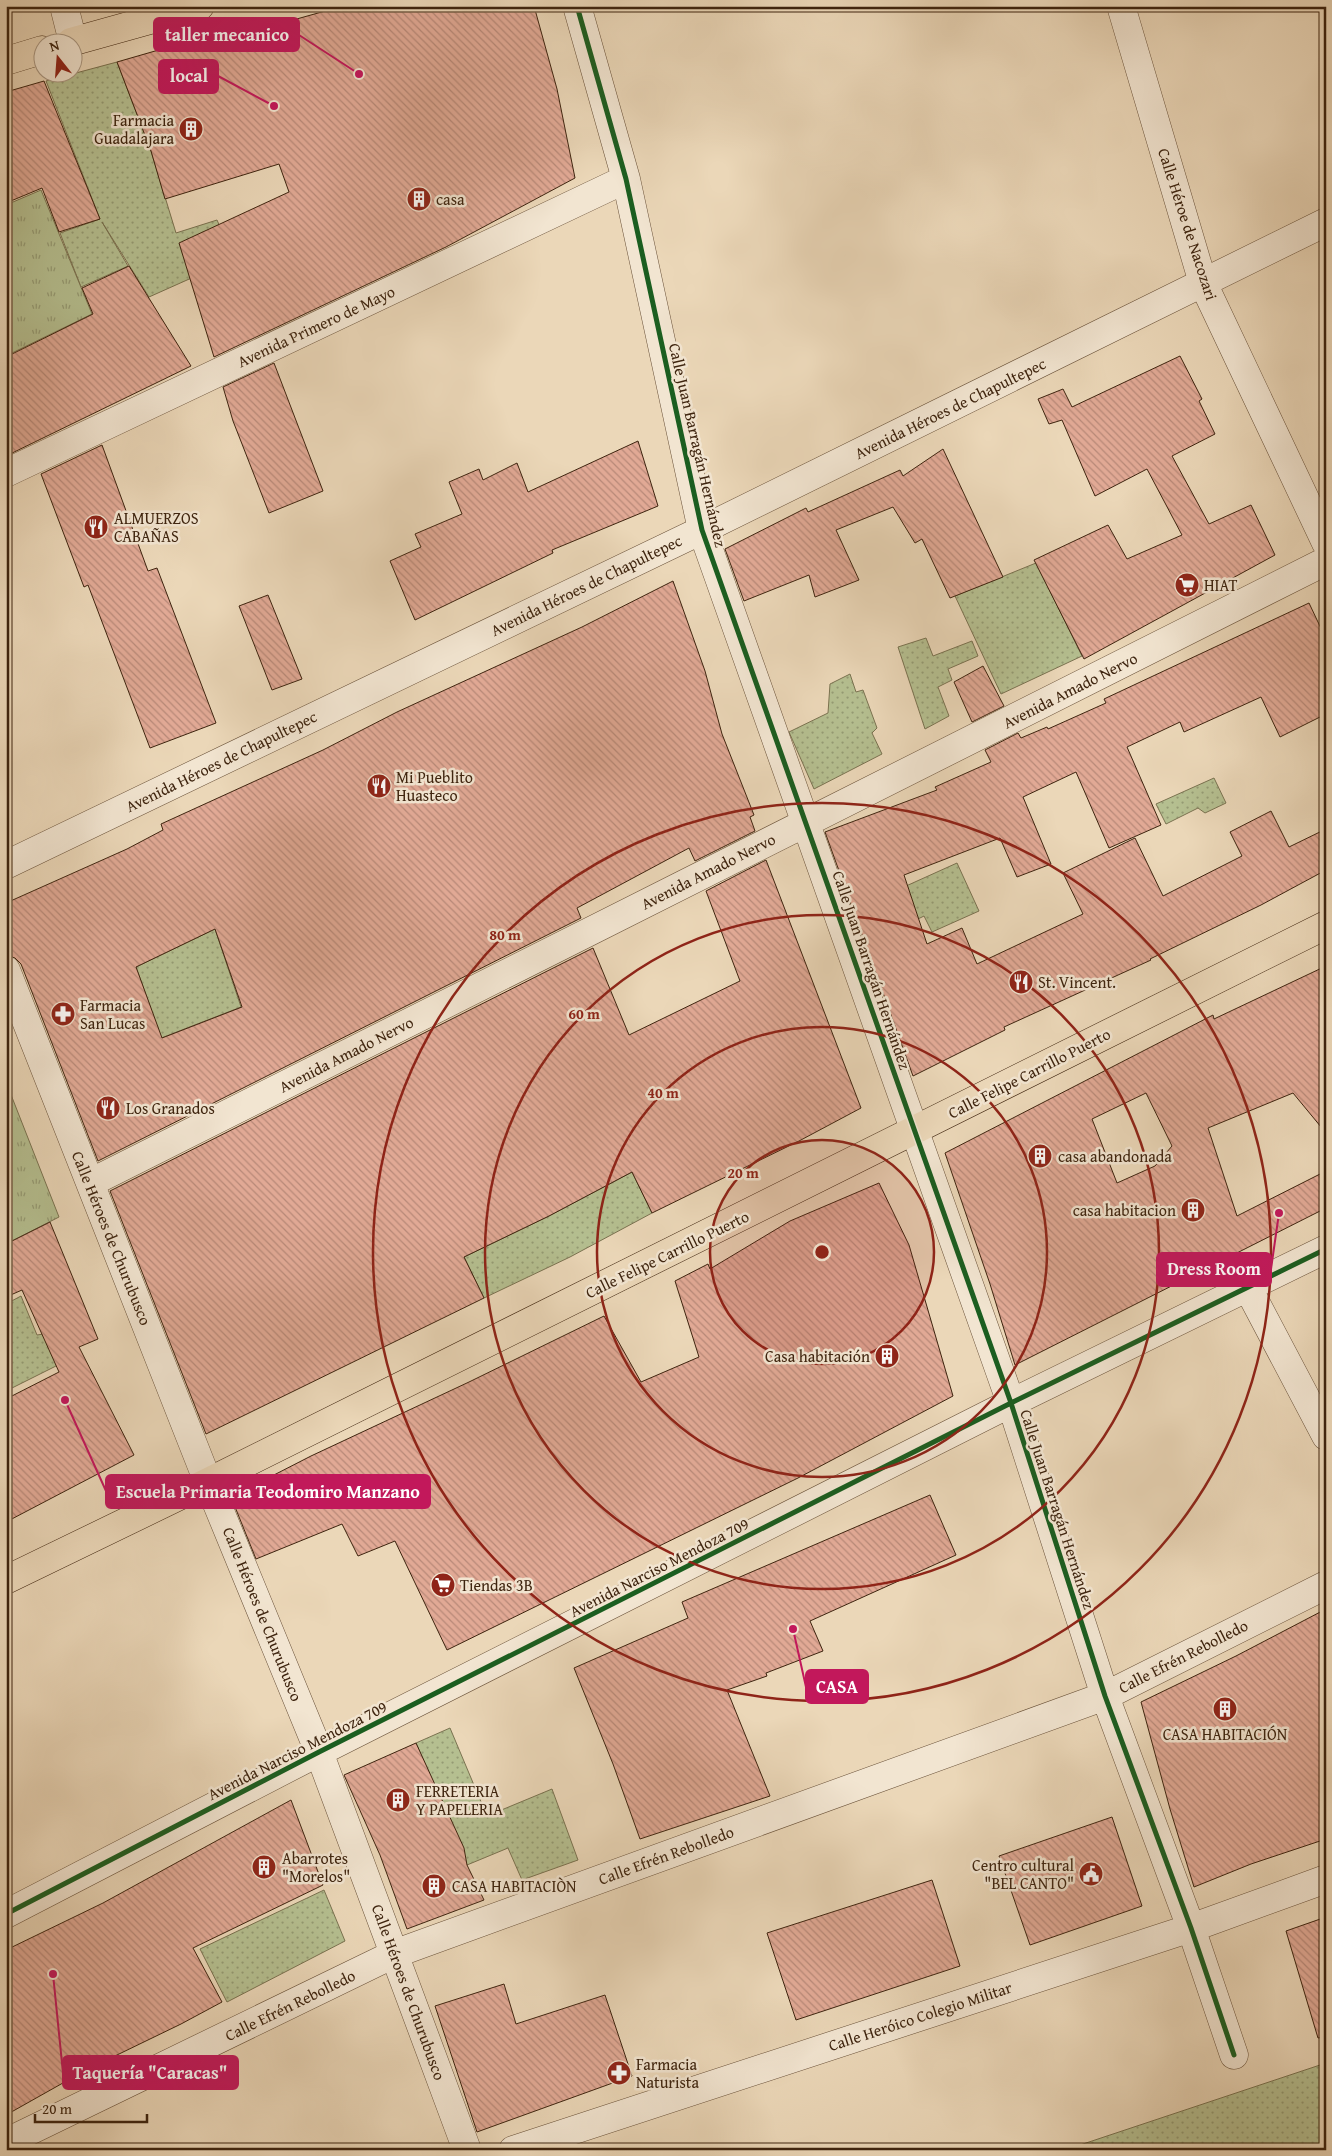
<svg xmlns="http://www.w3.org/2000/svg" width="1332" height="2156" viewBox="0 0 1332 2156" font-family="'Gentium Book Plus',serif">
<defs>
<pattern id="grass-dots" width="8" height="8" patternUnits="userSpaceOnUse" patternTransform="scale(1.25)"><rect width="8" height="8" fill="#b5bf90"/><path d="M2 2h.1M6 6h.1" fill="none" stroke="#959b74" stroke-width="1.8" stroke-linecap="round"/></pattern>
<pattern id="park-tufts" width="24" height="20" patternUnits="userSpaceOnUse" patternTransform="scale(1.25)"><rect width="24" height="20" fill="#b5bf90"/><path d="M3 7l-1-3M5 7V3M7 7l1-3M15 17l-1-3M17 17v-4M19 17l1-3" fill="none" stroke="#959b74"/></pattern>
<pattern id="building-back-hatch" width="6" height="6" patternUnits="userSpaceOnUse" patternTransform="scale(1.25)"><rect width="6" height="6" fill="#e1a995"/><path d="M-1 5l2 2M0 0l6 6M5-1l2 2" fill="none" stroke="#b88978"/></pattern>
</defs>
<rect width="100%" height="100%" fill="#ebd7b8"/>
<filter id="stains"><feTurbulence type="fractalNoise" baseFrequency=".004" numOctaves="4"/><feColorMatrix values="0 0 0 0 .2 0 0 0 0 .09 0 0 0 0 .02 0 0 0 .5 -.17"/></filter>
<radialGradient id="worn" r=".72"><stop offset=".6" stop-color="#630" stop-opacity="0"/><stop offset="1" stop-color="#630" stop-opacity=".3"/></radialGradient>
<!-- grass -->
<path fill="url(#grass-dots)" stroke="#7a7250" d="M117,62L151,151L176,233L217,220L234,259L149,297L102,222L128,266L81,287L60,233L100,219L46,81Z
M1036,563L1082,656L1001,694L955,596Z
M926,638L933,656L972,641L978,656L948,669L952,680L938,687L949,716L925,729L898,647Z
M850,674L856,692L863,690L877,728L872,733L882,754L814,789L789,732L828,713L830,684Z
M1214,778L1226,803L1205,813L1198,808L1166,824L1156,804Z
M957,863L979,911L932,932L924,916L910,923L895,891Z
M215,929L241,1007L151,1042L157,1026L136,967Z
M632,1172L652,1213L570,1257L484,1298L464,1257L549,1216Z
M21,1296L37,1335L50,1333L64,1362L8,1390L6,1304Z
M450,1728L487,1816L552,1789L578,1860L522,1880L508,1848L467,1865L416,1743Z
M324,1890L345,1941L227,2002L200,1949Z
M1326,2063V2150H1065Z"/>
<!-- park -->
<path fill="url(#park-tufts)" stroke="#7a7250" d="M41,190L92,314L12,353L6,333V205Z
M6,1082L59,1217L6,1244Z"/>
<!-- building -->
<path fill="url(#building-back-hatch)" stroke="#3e240f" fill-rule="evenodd" d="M343,6H534L557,89L575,178L446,247L214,357L179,243L289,192L279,164L165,199L151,151L117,62L214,34L286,22Z
M44,81L100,219L59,232L42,188L6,203V92Z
M129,266L191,366L6,456V357L93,314L82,288Z
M1180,356L1202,399L1199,401L1215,434L1172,456L1209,524L1251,505L1275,555L1084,659L1034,560L1108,525L1127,559L1182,535L1147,469L1095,496L1062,420L1049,424L1038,399L1063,389L1072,407Z
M274,363L323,491L269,513L233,421L223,387Z
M638,441L658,506L552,550L553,553L415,620L390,561L421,547L415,534L462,514L449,482L479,469L483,480L517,463L528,492Z
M102,445L148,571L157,568L216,723L150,748L88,585L84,587L41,474Z
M943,449L1003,577L950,598L922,539L915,543L893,507L836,530L859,580L815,597L809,575L744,601L725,549L806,508L808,512L900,470L903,476Z
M673,581L705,671L722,734L754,815L750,817L755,831L695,861L689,848L577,908L581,918L98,1161L21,964L15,958L6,955V903L127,849L163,830L161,824L323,750L397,712L582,627ZM215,929L242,1007L162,1038L136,967Z
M268,595L302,679L272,690L239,606Z
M1309,603L1326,639V714L1280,737L1261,697L1184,732L1180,722L1127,747L1161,825L1109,848L1076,772L1023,797L1051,864L1017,877L1000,838L904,875L927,944L962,928L977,964L1083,914L1063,873L1135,838L1163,896L1242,856L1230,832L1271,811L1289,847L1326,829V870L1261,905L1150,959L1151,960L1004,1027L1005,1030L913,1076L825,832L937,790L935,787L991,762L985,750L1018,733L1021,738L1047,727L1048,729L1106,703L1104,699Z
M983,666L1004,706L972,722L954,682Z
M766,860L861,1108L799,1141L652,1213L632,1172L549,1216L464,1257L484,1298L206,1434L110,1191L593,948L629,1035L740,981L706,891Z
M1326,966V1133L1293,1093L1208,1128L1237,1216L1326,1171V1208L1015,1365L990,1284L945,1153L1213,1015L1214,1019ZM1146,1093L1172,1146L1155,1166L1117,1183L1092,1119Z
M879,1183L909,1245L953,1396L798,1478L447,1650L395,1541L358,1556L342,1524L256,1559L231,1497L311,1456L469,1382L604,1316L641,1382L699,1357L675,1281L708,1264L710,1269L790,1221Z
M50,1222L98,1339L79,1347L134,1455L6,1522V1399L59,1372L22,1290L6,1297V1244Z
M930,1495L956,1555L810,1621L823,1651L766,1673L767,1676L727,1690L770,1796L640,1839L613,1764L574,1668L688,1618L682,1602Z
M1326,1609V1839L1251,1864L1194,1887L1170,1809L1141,1702L1236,1656Z
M416,1743L464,1848L467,1865L484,1900L407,1929L380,1855L344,1775Z
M291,1800L323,1885L193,1948L222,2002L181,2024L86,2070L6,2115V1950L103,1903Z
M1112,1817L1142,1906L1030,1945L999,1856Z
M932,1880L960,1966L796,2020L767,1933Z
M1326,1917V2037L1318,2038L1286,1931Z
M504,1984L516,2024L605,1995L632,2076L477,2132L435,2006Z"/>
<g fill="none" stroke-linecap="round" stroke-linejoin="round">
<defs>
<path id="minor" d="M64,6L73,42
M577,6L626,179L702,530L1011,1403L1105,1696L1191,1928L1234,2055
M1121,6L1203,283L1326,543
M6,473L626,179
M6,865L702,530L1326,222
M6,970L208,1482L319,1752L467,2150
M90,1183L1326,561
M1248,1288L1326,1436
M6,1914L319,1752L1011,1403L1326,1249
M11,2140L394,1954L1105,1696L1326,1585
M513,2150L1191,1928L1326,1879"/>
<path id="major" d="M71,42L200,6
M6,61L42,50
M6,1580L208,1482L1326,925"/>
</defs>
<!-- minor casing -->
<use href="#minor" stroke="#695139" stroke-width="29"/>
<!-- major casing -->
<use href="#major" stroke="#3e240f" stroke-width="29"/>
<!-- minor -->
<use href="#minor" stroke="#f2e5d1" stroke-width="28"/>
<!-- major -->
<use href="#major" stroke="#ebd7b8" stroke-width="28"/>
<defs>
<path id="cycleway" d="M577,6L626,179L702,530L1011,1403L1105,1696L1191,1928L1234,2055
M6,1914L319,1752L1011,1403L1326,1249"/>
</defs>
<!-- cycleway casing -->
<use href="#cycleway" stroke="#f2e5d1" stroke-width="8"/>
<!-- cycleway -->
<use href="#cycleway" stroke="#1b5e20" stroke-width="5"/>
</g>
<!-- distance rings -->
<circle cx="822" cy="1252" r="112" fill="#8f2418" fill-opacity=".12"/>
<g fill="none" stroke="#8f2418" stroke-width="2.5">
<circle cx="822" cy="1252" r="112"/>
<circle cx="822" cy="1252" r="225"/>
<circle cx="822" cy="1252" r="337"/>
<circle cx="822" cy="1252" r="449"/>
</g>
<!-- icons -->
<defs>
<symbol id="building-disc" viewBox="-11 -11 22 22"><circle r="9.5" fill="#8f2418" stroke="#f2e5d1"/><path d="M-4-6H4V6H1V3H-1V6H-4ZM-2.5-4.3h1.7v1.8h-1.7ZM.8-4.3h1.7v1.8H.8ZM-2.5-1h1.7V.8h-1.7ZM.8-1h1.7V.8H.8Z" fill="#fff"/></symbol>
<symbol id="restaurant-disc" viewBox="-11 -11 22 22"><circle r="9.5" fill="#8f2418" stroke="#f2e5d1"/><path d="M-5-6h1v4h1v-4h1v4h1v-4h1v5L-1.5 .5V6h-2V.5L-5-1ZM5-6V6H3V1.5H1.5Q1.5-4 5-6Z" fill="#fff"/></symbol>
<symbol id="supermarket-disc" viewBox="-11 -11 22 22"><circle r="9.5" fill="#8f2418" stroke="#f2e5d1"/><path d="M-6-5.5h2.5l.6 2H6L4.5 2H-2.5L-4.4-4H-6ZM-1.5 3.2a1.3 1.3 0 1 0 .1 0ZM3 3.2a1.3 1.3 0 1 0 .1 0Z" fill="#fff"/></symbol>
<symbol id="pharmacy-disc" viewBox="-11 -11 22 22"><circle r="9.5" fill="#8f2418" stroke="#f2e5d1"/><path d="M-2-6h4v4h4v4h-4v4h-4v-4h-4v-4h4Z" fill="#fff"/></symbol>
<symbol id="civic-disc" viewBox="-11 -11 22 22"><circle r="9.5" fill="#8f2418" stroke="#f2e5d1"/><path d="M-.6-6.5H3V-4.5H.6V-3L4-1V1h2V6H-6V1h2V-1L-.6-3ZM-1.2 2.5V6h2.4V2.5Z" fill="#fff"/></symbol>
</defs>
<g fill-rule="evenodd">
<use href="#building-disc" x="177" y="115" width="28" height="28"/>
<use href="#building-disc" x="405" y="185" width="28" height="28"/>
<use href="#restaurant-disc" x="82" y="513" width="28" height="28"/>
<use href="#supermarket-disc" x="1173" y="571" width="28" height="28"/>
<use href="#restaurant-disc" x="365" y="772" width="28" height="28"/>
<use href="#restaurant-disc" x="1007" y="968" width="28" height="28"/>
<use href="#pharmacy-disc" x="49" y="1000" width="28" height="28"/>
<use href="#restaurant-disc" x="94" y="1094" width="28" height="28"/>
<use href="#building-disc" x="1026" y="1142" width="28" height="28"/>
<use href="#building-disc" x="1179" y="1196" width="28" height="28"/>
<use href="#building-disc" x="873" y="1342" width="28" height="28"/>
<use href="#supermarket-disc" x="429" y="1571" width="28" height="28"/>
<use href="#building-disc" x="1211" y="1695" width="28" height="28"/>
<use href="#building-disc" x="384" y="1786" width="28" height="28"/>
<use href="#building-disc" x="250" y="1853" width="28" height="28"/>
<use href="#civic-disc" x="1077" y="1860" width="28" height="28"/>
<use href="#building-disc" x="420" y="1872" width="28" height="28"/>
<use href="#pharmacy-disc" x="605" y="2059" width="28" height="28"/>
</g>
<g text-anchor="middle" stroke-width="5" stroke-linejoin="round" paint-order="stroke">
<!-- poi labels -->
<g font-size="16" fill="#3e240f" stroke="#f2e5d1" text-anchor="start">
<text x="174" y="126" text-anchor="end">Farmacia<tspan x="174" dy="18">Guadalajara</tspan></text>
<text x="436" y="205">casa</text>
<text x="114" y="524">ALMUERZOS<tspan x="114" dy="18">CABAÑAS</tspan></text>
<text x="1204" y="591">HIAT</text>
<text x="396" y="783">Mi Pueblito<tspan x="396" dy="18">Huasteco</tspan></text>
<text x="1038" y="988">St. Vincent.</text>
<text x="80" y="1011">Farmacia<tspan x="80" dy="18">San Lucas</tspan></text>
<text x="126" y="1114">Los Granados</text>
<text x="1058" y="1162">casa abandonada</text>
<text x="1176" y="1216" text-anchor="end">casa habitacion</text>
<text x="870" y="1362" text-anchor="end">Casa habitación</text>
<text x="460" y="1591">Tiendas 3B</text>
<text x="1225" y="1740" text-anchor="middle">CASA HABITACIÓN</text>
<text x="416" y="1797">FERRETERIA<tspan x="416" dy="18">Y PAPELERIA</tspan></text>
<text x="282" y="1864">Abarrotes<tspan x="282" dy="18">"Morelos"</tspan></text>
<text x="1074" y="1871" text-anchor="end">Centro cultural<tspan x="1074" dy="18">"BEL CANTO"</tspan></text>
<text x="452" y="1892">CASA HABITACIÒN</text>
<text x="636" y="2070">Farmacia<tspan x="636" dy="18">Naturista</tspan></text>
</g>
<!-- street labels -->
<g font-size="16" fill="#3e240f" stroke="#f2e5d1">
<text transform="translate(1188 224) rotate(72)" y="6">Calle Héroe de Nacozari</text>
<text transform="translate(316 326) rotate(-25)" y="6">Avenida Primero de Mayo</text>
<text transform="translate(950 408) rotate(-26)" y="6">Avenida Héroes de Chapultepec</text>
<text transform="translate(698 445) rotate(77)" y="6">Calle Juan Barragán Hernández</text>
<text transform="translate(586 585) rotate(-26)" y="6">Avenida Héroes de Chapultepec</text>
<text transform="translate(1070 690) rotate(-27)" y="6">Avenida Amado Nervo</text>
<text transform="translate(221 761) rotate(-26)" y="6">Avenida Héroes de Chapultepec</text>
<text transform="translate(708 871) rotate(-27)" y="6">Avenida Amado Nervo</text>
<text transform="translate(872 970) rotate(71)" y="6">Calle Juan Barragán Hernández</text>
<text transform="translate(346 1054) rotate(-27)" y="6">Avenida Amado Nervo</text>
<text transform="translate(1029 1073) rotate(-27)" y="6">Calle Felipe Carrillo Puerto</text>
<text transform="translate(112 1238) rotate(68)" y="6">Calle Héroes de Churubusco</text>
<text transform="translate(667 1254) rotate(-26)" y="6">Calle Felipe Carrillo Puerto</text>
<text transform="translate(1058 1509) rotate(72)" y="6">Calle Juan Barragán Hernández</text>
<text transform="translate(659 1567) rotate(-27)" y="6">Avenida Narciso Mendoza 709</text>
<text transform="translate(263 1614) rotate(68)" y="6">Calle Héroes de Churubusco</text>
<text transform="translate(1183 1656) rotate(-27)" y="6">Calle Efrén Rebolledo</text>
<text transform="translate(297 1750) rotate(-27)" y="6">Avenida Narciso Mendoza 709</text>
<text transform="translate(666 1855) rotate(-20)" y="6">Calle Efrén Rebolledo</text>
<text transform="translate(409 1992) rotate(70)" y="6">Calle Héroes de Churubusco</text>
<text transform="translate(290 2005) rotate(-26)" y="6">Calle Efrén Rebolledo</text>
<text transform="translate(920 2016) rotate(-18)" y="6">Calle Heróico Colegio Militar</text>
</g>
</g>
<circle cx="822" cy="1252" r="8" fill="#8f2418" stroke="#f2e5d1" stroke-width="2.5"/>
<g font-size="15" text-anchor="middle" font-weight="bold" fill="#8f2418" stroke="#f2e5d1" stroke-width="5" stroke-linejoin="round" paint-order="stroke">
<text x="505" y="940">80 m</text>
<text x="584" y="1019">60 m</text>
<text x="663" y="1098">40 m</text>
<text x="743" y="1178">20 m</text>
</g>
<!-- callouts -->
<path fill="none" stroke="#c2185b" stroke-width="2" d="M359 74L299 35M274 106L218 76M1279 1213L1271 1269M65 1400L106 1491M793 1629L806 1687M53 1974L63 2073"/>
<g fill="#c2185b" stroke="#f2e5d1" stroke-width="2">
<circle cx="359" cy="74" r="5"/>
<circle cx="274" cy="106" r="5"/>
<circle cx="1279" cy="1213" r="5"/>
<circle cx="65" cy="1400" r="5"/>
<circle cx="793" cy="1629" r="5"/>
<circle cx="53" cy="1974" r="5"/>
</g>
<g fill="#c2185b" stroke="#c2185b" stroke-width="2">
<rect x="154" y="18" width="145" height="33" rx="5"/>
<rect x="159" y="60" width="59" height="33" rx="5"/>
<rect x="1157" y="1253" width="114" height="33" rx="5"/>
<rect x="106" y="1475" width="324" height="33" rx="5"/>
<rect x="806" y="1670" width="62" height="33" rx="5"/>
<rect x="63" y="2056" width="175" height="33" rx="5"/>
</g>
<g font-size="18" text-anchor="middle" font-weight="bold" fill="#fff">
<text x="227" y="41">taller mecanico</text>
<text x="189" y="82">local</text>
<text x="1214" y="1275">Dress Room</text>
<text x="268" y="1498">Escuela Primaria Teodomiro Manzano</text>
<text x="837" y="1693">CASA</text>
<text x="150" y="2079">Taquería "Caracas"</text>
</g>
<!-- margin -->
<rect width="1332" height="2156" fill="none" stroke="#ebd7b8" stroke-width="25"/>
<rect x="8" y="8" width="1317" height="2141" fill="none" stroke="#3e240f" stroke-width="2.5"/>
<rect x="12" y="12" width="1307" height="2131" fill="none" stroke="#3e240f"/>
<!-- north arrow -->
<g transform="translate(58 58) rotate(343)"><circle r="24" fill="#f2e5d1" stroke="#aa9883"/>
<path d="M0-4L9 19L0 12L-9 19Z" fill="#8f2418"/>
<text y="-8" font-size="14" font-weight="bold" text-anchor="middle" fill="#3e240f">N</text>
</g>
<!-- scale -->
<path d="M35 2114v8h112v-8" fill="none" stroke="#3e240f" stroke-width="2.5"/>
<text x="42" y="2114" font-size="15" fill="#3e240f" stroke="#f2e5d1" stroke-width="4" paint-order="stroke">20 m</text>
<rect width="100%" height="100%" filter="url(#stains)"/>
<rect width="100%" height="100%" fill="url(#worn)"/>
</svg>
